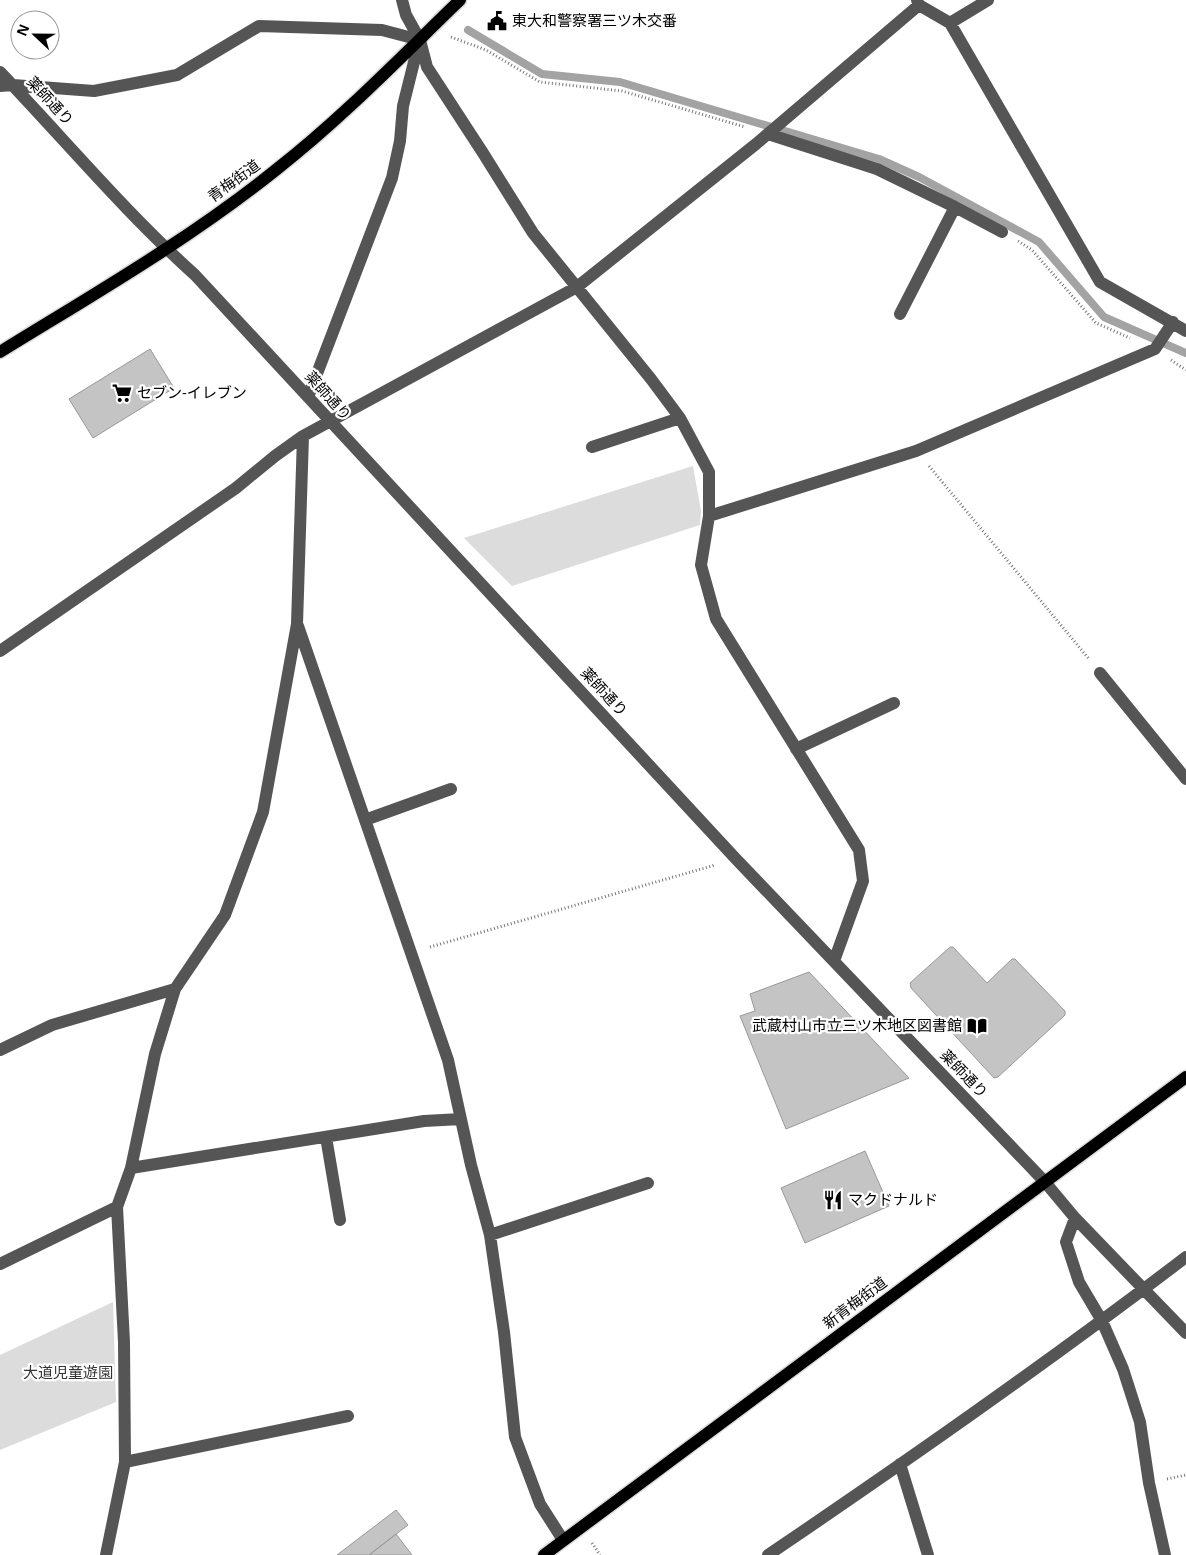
<svg xmlns="http://www.w3.org/2000/svg" width="1186" height="1555" viewBox="0 0 1186 1555" font-family="'Open Sans','Noto Sans JP',sans-serif">
<rect width="100%" height="100%" fill="#fff"/>
<!-- green -->
<path fill="#dcdcdc" d="M693,466L701,511L700,525L512,586L464,538Z
M113,1302L116,1402L0,1450V1355Z"/>
<g fill="none" stroke-linecap="round" stroke-linejoin="round">
<!-- stream -->
<path stroke="#a3a3a3" stroke-width="8" d="M468,30L542,74L620,82L879,159L919,177L1039,242L1104,317L1186,353"/>
</g>
<!-- building -->
<path fill="#c4c4c4" stroke="#999" d="M150,349L174,388L93,438L69,399Z
M950,947H953L987,983L1012,959H1015L1065,1011V1015L998,1077L994,1078L911,988L910,983Z
M809,972L909,1078L786,1129L740,1016L755,1011L750,994Z
M865,1151L889,1206L805,1243L781,1188Z
M396,1510L408,1525L369,1555H337Z
M396,1534L412,1555H369Z"/>
<g fill="none" stroke-linecap="round" stroke-linejoin="round">
<defs>
<path id="major" d="M0,352C94,294 190,239 277,169C342,118 400,58 460,0
M544,1555L1186,1077"/>
</defs>
<!-- major casing -->
<use href="#major" stroke="#dbdbdb" stroke-width="15"/>
<!-- path -->
<path stroke="#777" stroke-width="3" stroke-dasharray="1 2.5" stroke-linecap="butt" d="M451,37L486,50L540,82L622,91L745,127
M1018,241L1032,250L1096,323L1130,338
M1171,360L1186,370
M929,466L1089,659
M430,947L715,865
M1167,1479L1186,1475
M592,1543L600,1555"/>
<!-- minor -->
<path stroke="#555" stroke-width="12" d="M402,0L406,15L420,40L427,67L483,153L533,233L651,379L680,418L709,472V516L701,565L716,619L859,850L863,881L834,961
M917,0L919,5L950,23L1100,282L1186,331
M950,23L988,0
M0,72C65,140 125,212 195,275L736,859L1045,1182L1075,1218L1186,1333
M0,86L13,85L94,91L177,75L259,26L382,30L420,40
M768,134L877,169L955,207L1002,232
M900,314L955,207
M308,397L392,178L400,141L403,106L419,42
M592,447L680,418
M709,516L916,451L1155,349L1173,322
M298,626L448,1060L471,1165L490,1235L504,1332L515,1437L540,1504L563,1540
M0,651L236,488L275,456L303,436L577,287L756,144L919,5
M1100,673L1186,779
M796,749L894,703
M365,820L451,789
M0,1050L52,1025L175,989
M326,1137L340,1220
M131,1168L424,1121L461,1119
M1075,1218L1066,1242L1079,1282L1102,1321L1123,1369L1140,1422L1149,1483L1165,1555
M490,1235L648,1183
M0,1264L117,1207
M125,1462L348,1416
M900,1464L928,1555
M106,1555L125,1462L124,1342L117,1207L131,1168L155,1054L175,989L225,915L263,812L297,624L303,436
M768,1555C910,1459 1050,1361 1186,1257"/>
<!-- major -->
<use href="#major" stroke="#000" stroke-width="12"/>
</g>
<!-- icons -->
<defs>
<symbol id="civic-bare" viewBox="-9 -9 18 18"><path d="M-.6-6.5H3V-4.5H.6V-3L4-1V1h2V6H-6V1h2V-1L-.6-3ZM-1.2 2.5V6h2.4V2.5Z" fill="#000" stroke="#fff" stroke-width="2.5" paint-order="stroke"/></symbol>
<symbol id="supermarket-bare" viewBox="-9 -9 18 18"><path d="M-6-5.5h2.5l.6 2H6L4.5 2H-2.5L-4.4-4H-6ZM-1.5 3.2a1.3 1.3 0 1 0 .1 0ZM3 3.2a1.3 1.3 0 1 0 .1 0Z" fill="#000" stroke="#fff" stroke-width="2.5" paint-order="stroke"/></symbol>
<symbol id="library-bare" viewBox="-9 -9 18 18"><path d="M-6-4Q-3-5.5-.7-3.5V5Q-3 3-6 4ZM6-4Q3-5.5 .7-3.5V5Q3 3 6 4Z" fill="#000" stroke="#fff" stroke-width="2.5" paint-order="stroke"/></symbol>
<symbol id="restaurant-bare" viewBox="-9 -9 18 18"><path d="M-5-6h1v4h1v-4h1v4h1v-4h1v5L-1.5 .5V6h-2V.5L-5-1ZM5-6V6H3V1.5H1.5Q1.5-4 5-6Z" fill="#000" stroke="#fff" stroke-width="2.5" paint-order="stroke"/></symbol>
</defs>
<g fill-rule="evenodd">
<use href="#civic-bare" x="483" y="7" width="28" height="28"/>
<use href="#supermarket-bare" x="108" y="379" width="28" height="28"/>
<use href="#library-bare" x="963" y="1012" width="28" height="28"/>
<use href="#restaurant-bare" x="819" y="1186" width="28" height="28"/>
</g>
<g text-anchor="middle" stroke-width="4.5" stroke-linejoin="round" paint-order="stroke">
<!-- poi labels -->
<g font-size="15" fill="#000" stroke="#fff" text-anchor="start">
<text x="512" y="26">東大和警察署三ツ木交番</text>
<text x="137" y="398">セブン-イレブン</text>
<text x="962" y="1031" text-anchor="end">武蔵村山市立三ツ木地区図書館</text>
<text x="848" y="1205">マクドナルド</text>
</g>
<!-- street labels -->
<g font-size="15" fill="#000" stroke="#fff">
<text transform="translate(50 101) rotate(47)" y="5">薬師通り</text>
<text transform="translate(234 181) rotate(-36)" y="5">青梅街道</text>
<text transform="translate(328 396) rotate(48)" y="5">薬師通り</text>
<text transform="translate(604 692) rotate(47)" y="5">薬師通り</text>
<text transform="translate(964 1074) rotate(46)" y="5">薬師通り</text>
<text transform="translate(855 1303) rotate(-37)" y="5">新青梅街道</text>
</g>
<!-- park labels -->
<g font-size="15" fill="#333" stroke="#fff">
<text x="68" y="1378">大道児童遊園</text>
</g>
</g>
<!-- north arrow -->
<g transform="translate(35 35) rotate(292)"><circle r="24" fill="#ffffff" stroke="#999999"/>
<path d="M0-4L9 19L0 12L-9 19Z" fill="#000000"/>
<text y="-8" font-size="14" font-weight="bold" text-anchor="middle" fill="#000000">N</text>
</g>
</svg>
